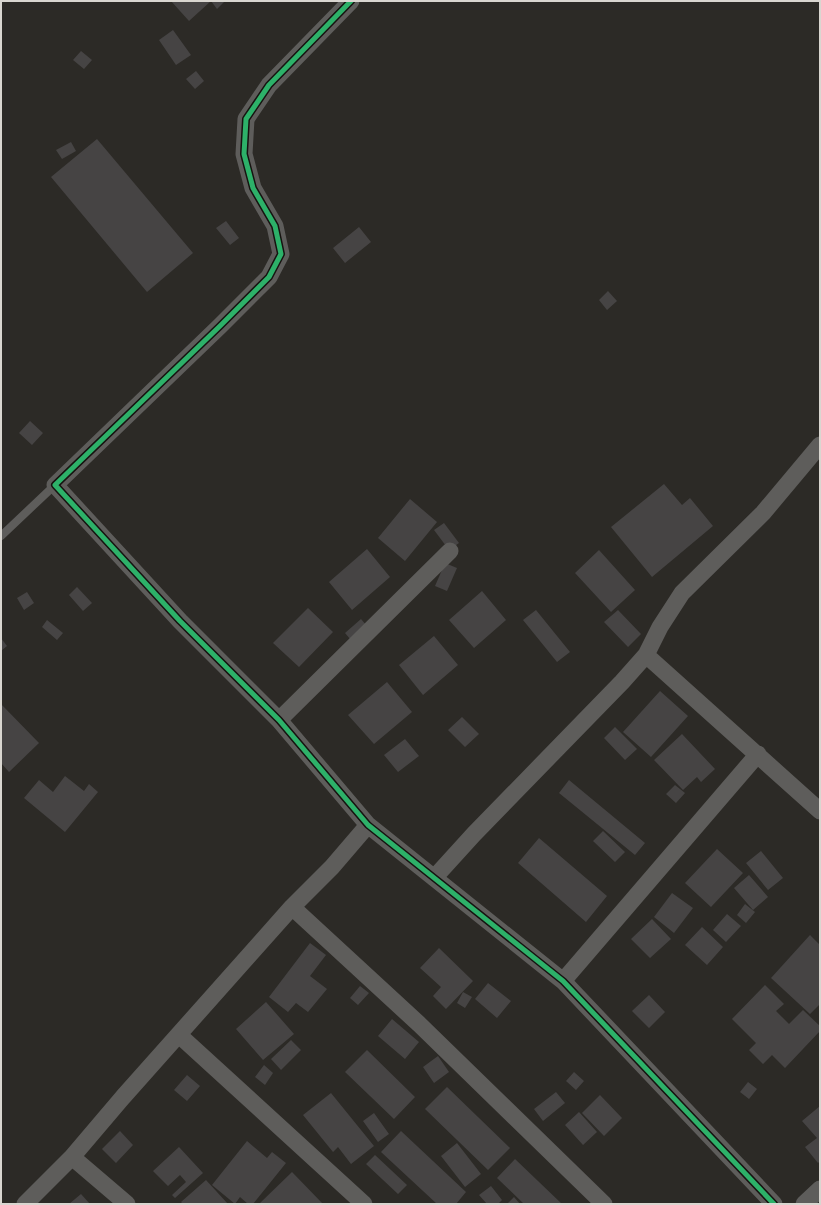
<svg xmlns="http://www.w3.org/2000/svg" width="821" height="1205" viewBox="0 0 821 1205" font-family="Lora,serif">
<rect width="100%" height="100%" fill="#2c2a26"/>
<!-- building -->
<path fill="#464444" d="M171,1H225L217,9L211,1L189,21Z
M173,30L191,55L176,65L159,40Z
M81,51L92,60L84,69L73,60Z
M196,71L204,81L195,89L186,79Z
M97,139L193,253L147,292L51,177Z
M71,142L76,151L62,159L56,150Z
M226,221L239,238L230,245L216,228Z
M359,227L371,242L345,263L333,248Z
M608,291L617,301L607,310L599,300Z
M30,421L43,433L32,445L19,433Z
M664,484L682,505L690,498L713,526L652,577L611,527Z
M410,499L437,522L405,561L378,538Z
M444,523L459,543L449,550L434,530Z
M367,549L390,577L352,610L329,582Z
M599,550L635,590L611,612L575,573Z
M445,563L457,568L447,591L435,586Z
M77,587L92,603L83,611L69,595Z
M482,591L506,620L474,648L449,620Z
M27,592L34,603L24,610L17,598Z
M308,608L333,632L299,667L273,643Z
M536,610L570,652L557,662L523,620Z
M618,610L641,634L628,647L604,622Z
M361,619L372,632L356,646L345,633Z
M47,620L63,633L57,640L42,627Z
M434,636L458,665L423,695L399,665Z
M1,638L7,646L1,651Z
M387,682L412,712L374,744L348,715Z
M660,691L688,716L651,757L623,732Z
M1,704L39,743L9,772L1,763Z
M462,717L479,734L465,747L448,730Z
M615,727L637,749L625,760L604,738Z
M682,734L715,769L701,782L697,777L683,790L654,760Z
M405,739L419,756L398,772L384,755Z
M65,776L84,791L89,784L98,792L65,832L24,798L39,780L53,792Z
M569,780L645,843L635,855L559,793Z
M675,785L685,793L676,803L666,794Z
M603,831L625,852L615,862L593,841Z
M539,838L607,896L586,922L518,863Z
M717,849L743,873L711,907L685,883Z
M761,851L783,878L768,890L746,863Z
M749,875L768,897L753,910L734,888Z
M672,893L693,908L674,933L654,917Z
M745,904L755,912L746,923L737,915Z
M727,914L741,926L726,942L713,930Z
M652,919L671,939L650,958L631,939Z
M702,927L723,947L707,965L685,945Z
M810,935L820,945V1004L810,1014L771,978Z
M310,943L326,955L310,976L327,989L308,1012L296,1003L288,1012L269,997Z
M439,948L473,981L446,1009L433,996L441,987L420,968Z
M488,983L511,1001L497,1018L475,999Z
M765,985L784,1004L776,1011L789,1024L803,1010L820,1026V1031L785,1068L772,1055L763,1064L749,1050L756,1043L732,1019Z
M360,986L369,993L358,1005L350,998Z
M463,992L472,997L465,1008L457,1003Z
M649,995L665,1012L649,1028L632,1011Z
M266,1002L294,1034L263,1060L236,1029Z
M392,1019L419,1042L405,1059L378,1036Z
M291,1040L301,1050L281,1070L271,1059Z
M367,1050L415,1097L394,1119L345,1072Z
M438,1056L449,1072L434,1083L423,1067Z
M264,1065L273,1073L265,1085L255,1077Z
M574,1072L584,1081L576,1090L566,1081Z
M187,1075L200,1086L187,1101L174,1090Z
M748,1082L757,1089L749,1099L740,1092Z
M447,1087L510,1148L488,1170L425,1109Z
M556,1092L565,1103L543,1121L534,1109Z
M331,1093L374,1146L351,1164L338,1147L333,1152L303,1115Z
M600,1095L622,1118L604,1136L582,1113Z
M820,1106V1161L818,1163L805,1147L817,1138L802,1121Z
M579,1112L597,1132L583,1145L565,1125Z
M374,1113L389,1134L378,1142L363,1121Z
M120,1131L133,1145L116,1163L102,1149Z
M401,1131L466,1192L456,1204H437L381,1152Z
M247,1141L267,1158L272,1152L286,1163L253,1204H248L240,1197L235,1204L212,1185Z
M457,1143L481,1174L465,1187L441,1156Z
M179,1147L203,1173L175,1198L172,1195L186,1182L180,1175L168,1186L153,1171Z
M375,1155L407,1185L398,1194L366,1164Z
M515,1159L562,1204H524L497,1178Z
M292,1172L323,1204H259Z
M206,1180L228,1204H183L181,1202Z
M491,1186L502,1200L498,1204H487L479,1195Z
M81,1194L90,1204H69Z
M514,1197L520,1204H507Z"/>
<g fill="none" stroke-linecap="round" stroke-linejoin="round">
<!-- lane -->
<path stroke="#5e5d5b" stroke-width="8" d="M1,536L55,485"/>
<!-- street -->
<path stroke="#5e5d5b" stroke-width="17" d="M351,1L269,85L246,119L244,154L253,188L275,226L281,254L269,277L220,326L55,485L180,621L279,720L368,825L563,981L774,1204
M646,655L820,811
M279,720L450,551
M434,878L474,834L622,682L646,655L660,627L682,593L763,513L820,445
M292,907L419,1024L604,1204
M563,981L758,754
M179,1035L364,1204
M72,1157L127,1204
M25,1204L72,1157L123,1097L292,907L332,867L368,825
M804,1204L820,1189"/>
<defs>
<path id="cycleway" d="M351,1L269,85L246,119L244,154L253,188L275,226L281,254L269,277L220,326L55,485L180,621L279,720L368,825L563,981L774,1204"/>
</defs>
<!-- cycleway casing -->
<use href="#cycleway" stroke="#161310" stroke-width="8"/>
<!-- cycleway -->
<use href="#cycleway" stroke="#2db169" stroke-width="5"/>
</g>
<!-- border -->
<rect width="821" height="1205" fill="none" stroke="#d9d6d0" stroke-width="4"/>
</svg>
